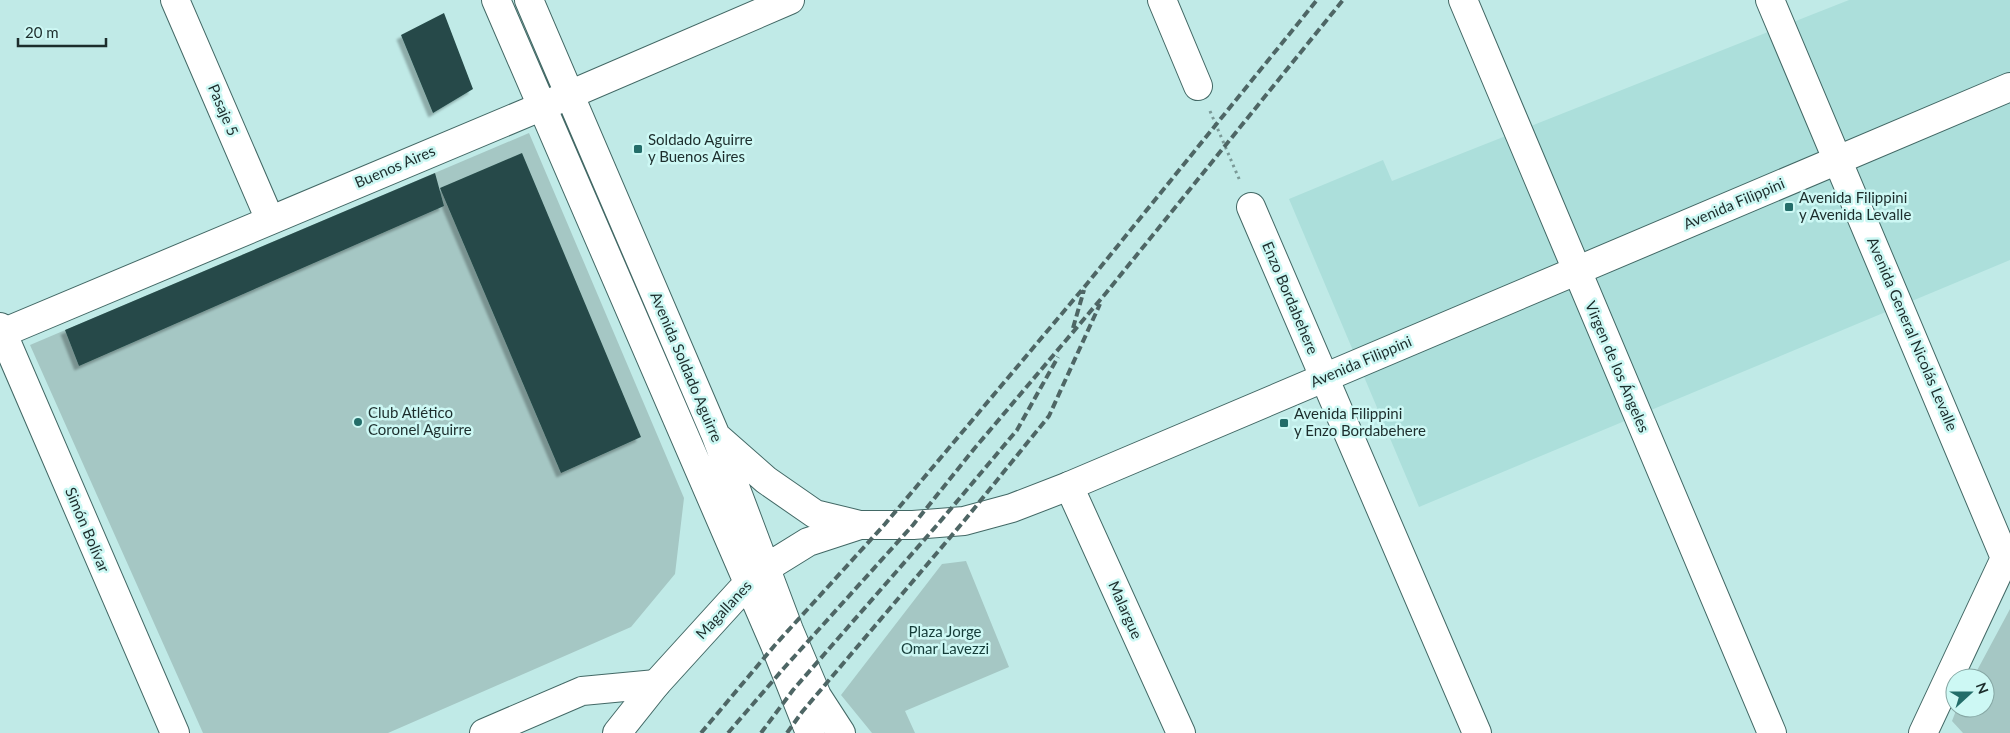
<svg xmlns="http://www.w3.org/2000/svg" width="2010" height="733" viewBox="0 0 2010 733" font-family="Lato,sans-serif">
<defs>
<filter id="shadow"><feDropShadow dx="-4.5" dy="4.5" stdDeviation="1" flood-color="#0004"/></filter>
</defs>
<rect width="100%" height="100%" fill="#c0eae7"/>
<!-- built -->
<path fill="#acdfdb" d="M1849,0H2010V260L1419,507L1289,199L1383,160L1392,181Z"/>
<!-- green -->
<path fill="#a5c7c4" d="M529,133L684,498L675,574L631,627L388,733H203L30,345Z
M966,561L1009,667L905,711L915,733H872L841,695L942,564Z
M2010,609V733H1963L1952,721L1957,708H1985V678H1973Z"/>
<!-- building -->
<path fill="#254a48" filter="url(#shadow)" d="M444,13L473,89L433,113L401,35Z
M522,153L641,437L561,473L440,188Z
M435,173L444,206L79,366L65,330Z"/>
<g fill="none" stroke-linecap="round" stroke-linejoin="round">
<defs>
<path id="minor" d="M175,0L270,220
M1162,0L1198,86
M1463,0L1772,733
M1770,0L2005,558
M569,95L790,0
M1251,207L1477,733
M0,327L175,733
M1069,486L1181,733
M484,733L582,691L656,684
M1923,733L2005,558"/>
<path id="tertiary" d="M0,334L569,95"/>
<path id="secondary" d="M496,0L775,645L810,733
M529,0L716,436L789,630L817,696L841,733
M716,436L766,480L815,514L860,525H913L964,521L1012,508L1069,486L2010,87
M766,568L808,542L860,525
M617,733L656,684L747,584"/>
</defs>
<!-- minor casing -->
<use href="#minor" stroke="#426865" stroke-width="30"/>
<!-- tertiary casing -->
<use href="#tertiary" stroke="#426865" stroke-width="30"/>
<!-- secondary casing -->
<use href="#secondary" stroke="#426865" stroke-width="30"/>
<!-- path -->
<path stroke="#7a9997" stroke-width="3" stroke-dasharray="2.5 4" stroke-linecap="butt" d="M1210,111L1240,181"/>
<!-- minor -->
<use href="#minor" stroke="#fff" stroke-width="28"/>
<!-- tertiary -->
<use href="#tertiary" stroke="#fff" stroke-width="28"/>
<!-- secondary -->
<use href="#secondary" stroke="#fff" stroke-width="28"/>
<!-- rail -->
<path stroke="#4e6665" stroke-width="4" stroke-dasharray="8 4" stroke-linecap="butt" d="M1073,328L1084,290
M701,733L775,645L885,524L1086,285L1317,0
M728,733L784,668L913,525L974,449L1106,293L1343,0
M761,733L793,690L938,524L1017,430L1058,357
M787,733L802,712L964,521L1049,416L1100,304"/>
</g>
<!-- markers -->
<g fill="#236d69" stroke="#cdf8f4" stroke-width="2">
<rect x="633" y="144" width="10" height="10" rx="2.5"/>
<rect x="1784" y="202" width="10" height="10" rx="2.5"/>
<circle cx="358" cy="422" r="5"/>
<rect x="1279" y="418" width="10" height="10" rx="2.5"/>
</g>
<g text-anchor="middle" stroke-width="5" stroke-linejoin="round" paint-order="stroke">
<!-- street labels -->
<g font-size="15" fill="#1c2d2c" stroke="#cdf8f4">
<text transform="translate(223 110) rotate(67)" y="5">Pasaje 5</text>
<text transform="translate(395 167) rotate(-23)" y="5">Buenos Aires</text>
<text transform="translate(1734 204) rotate(-23)" y="5">Avenida Filippini</text>
<text transform="translate(1290 298) rotate(67)" y="5">Enzo Bordabehere</text>
<text transform="translate(1912 334) rotate(67)" y="5">Avenida General Nicolás Levalle</text>
<text transform="translate(1361 362) rotate(-23)" y="5">Avenida Filippini</text>
<text transform="translate(686 367) rotate(67)" y="5">Avenida Soldado Aguirre</text>
<text transform="translate(1617 367) rotate(67)" y="5">Virgen de los Ángeles</text>
<text transform="translate(87 530) rotate(67)" y="5">Simón Bolívar</text>
<text transform="translate(724 610) rotate(-47)" y="5">Magallanes</text>
<text transform="translate(1125 610) rotate(66)" y="5">Malargue</text>
</g>
<!-- poi labels -->
<g font-size="15" fill="#1c2d2c" stroke="#cdf8f4" text-anchor="start">
<text x="648" y="145">Soldado Aguirre<tspan x="648" dy="17">y Buenos Aires</tspan></text>
<text x="1799" y="203">Avenida Filippini<tspan x="1799" dy="17">y Avenida Levalle</tspan></text>
<text x="368" y="418">Club Atlético<tspan x="368" dy="17">Coronel Aguirre</tspan></text>
<text x="1294" y="419">Avenida Filippini<tspan x="1294" dy="17">y Enzo Bordabehere</tspan></text>
</g>
<!-- park labels -->
<g font-size="15" fill="#153c39" stroke="#cdf8f4">
<text x="945" y="637">Plaza Jorge<tspan x="945" dy="17">Omar Lavezzi</tspan></text>
</g>
</g>
<!-- north arrow -->
<g transform="translate(1970 693) rotate(69)"><circle r="24" fill="#cdf8f4" stroke="#86a7a4"/>
<path d="M0-4L9 19L0 12L-9 19Z" fill="#236d69"/>
<text y="-8" font-size="14" font-weight="bold" text-anchor="middle" fill="#1c2d2c">N</text>
</g>
<!-- scale -->
<path d="M18 38v8h88v-8" fill="none" stroke="#1c2d2c" stroke-width="2.5"/>
<text x="25" y="38" font-size="15" fill="#1c2d2c" stroke="#cdf8f4" stroke-width="4" paint-order="stroke">20 m</text>
</svg>
